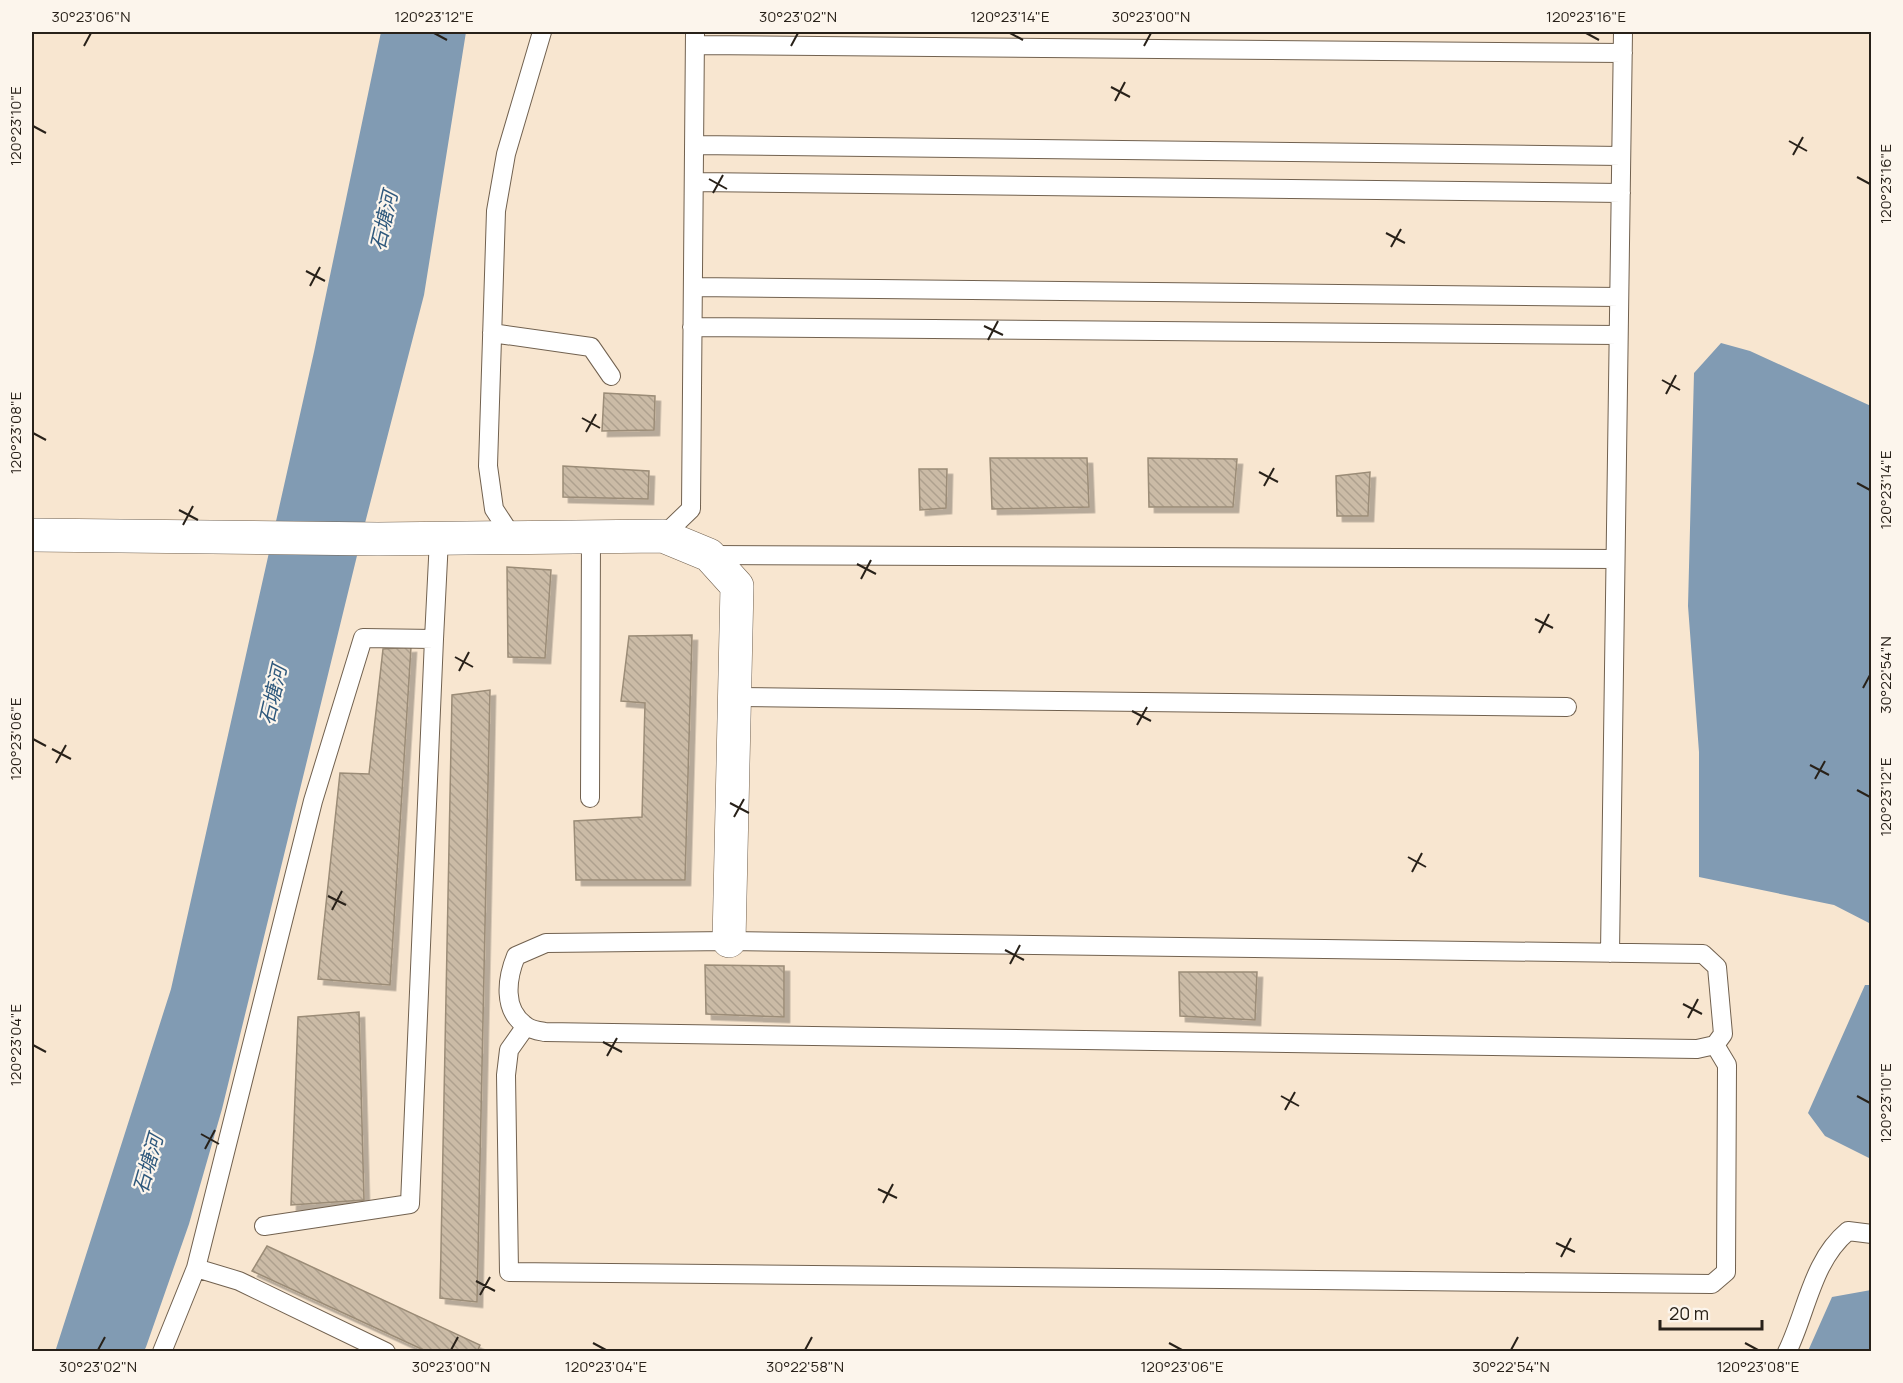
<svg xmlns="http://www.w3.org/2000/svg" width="1903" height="1383" viewBox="0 0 1903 1383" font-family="Manrope,'Noto Sans SC',sans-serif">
<defs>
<pattern id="building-back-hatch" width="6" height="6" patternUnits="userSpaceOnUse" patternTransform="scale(1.5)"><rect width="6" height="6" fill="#cbbba6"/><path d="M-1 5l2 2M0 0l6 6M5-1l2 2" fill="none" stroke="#aea08e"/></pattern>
<filter id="shadow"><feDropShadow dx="5.5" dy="5.5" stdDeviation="0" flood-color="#0004"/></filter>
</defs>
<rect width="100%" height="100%" fill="#f8e6d0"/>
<!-- water -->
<path fill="#819bb3" d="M381,32H466L424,295L364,527L222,1109L189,1224L146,1347L144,1351L55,1352L171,989L314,352Z
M1721,343L1750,351L1871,406V924L1834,905L1699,877V752L1688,606L1694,373Z
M1865,985H1872L1871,1159L1825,1136L1808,1113Z
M1871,1290V1351H1808L1832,1297Z"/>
<!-- building -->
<path fill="url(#building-back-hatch)" stroke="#9b8c77" stroke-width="1.5" filter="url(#shadow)" d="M604,393L655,396L654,430L602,431Z
M990,458H1087L1089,507L992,509Z
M1148,458L1237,459L1233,507H1149Z
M563,466L649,471L648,499L563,497Z
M919,469H947L946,508L920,510Z
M1370,472L1368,516H1337L1336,476Z
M507,567L551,570L545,658L508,657Z
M692,635L685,880H576L574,821L642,817L645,703L621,701L629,636Z
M411,647L390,985L318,979L340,773L369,774L383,649Z
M490,690L477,1302L440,1298L452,695Z
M705,965L784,966V1017L706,1014Z
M1179,972H1257L1255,1020L1180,1016Z
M359,1012L364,1200L291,1205L298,1017Z
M267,1246L480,1345L477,1352H428L252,1271Z"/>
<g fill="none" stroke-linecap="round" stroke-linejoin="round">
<defs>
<path id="service" d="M695,45L1623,53
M694,145L1621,156
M694,182L1621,193
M693,287L1619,297
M692,327L1618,335
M492,333L591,347L611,376
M663,536L691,509L695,32
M513,538L494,509L488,466L496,211L506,154L542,32
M709,555L1615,559
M735,697L1567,707
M590,798L591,537
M729,941L1703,954L1717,967L1723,1034L1715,1045L1697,1049L545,1032C539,1031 531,1030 526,1026C502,1010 507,978 516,956L546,943Z
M1610,953L1623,32
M526,1026L509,1050L506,1075L509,1272L1712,1284L1726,1272L1727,1065L1715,1045
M264,1226L410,1204L434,639
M196,1268L239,1281L386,1352
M162,1352L196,1268L313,801L363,638L434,639L439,539
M1787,1352C1807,1311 1812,1261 1848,1231L1872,1234"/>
<path id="minor" d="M32,535L378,539L663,536L709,555L737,586L729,941"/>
</defs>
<!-- service casing -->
<use href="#service" stroke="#71614f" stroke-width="20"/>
<!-- minor casing -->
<use href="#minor" stroke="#71614f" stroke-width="34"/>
<!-- service -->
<use href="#service" stroke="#fff" stroke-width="18"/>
<!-- minor -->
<use href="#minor" stroke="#fff" stroke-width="33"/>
</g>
<!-- ticks -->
<path fill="none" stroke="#282119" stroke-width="2" d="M434,33L447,40M1010,33L1023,40M1586,33L1599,40M84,46L91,33M791,46L798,33M1144,46L1151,33M1111,87L1130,97M1115,101L1125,82M33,126L46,133M1789,141L1807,151M1793,155L1803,137M1857,177L1870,184M709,179L727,189M713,193L723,175M1386,233L1405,243M1391,247L1401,229M306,271L325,281M310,286L320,267M984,326L1003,335M988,340L998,321M1662,380L1680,390M1666,394L1676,375M582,418L600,428M586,432L596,414M33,433L46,440M1259,472L1278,482M1857,483L1870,490M1264,486L1274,468M179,510L198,520M183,525L193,506M857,564L876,574M861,579L871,560M1535,619L1553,628M1539,633L1549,614M455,657L473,667M459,671L469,652M1863,688L1870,675M1132,711L1151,721M1137,725L1147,707M33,739L46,746M52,749L71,759M56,763L66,745M1810,765L1829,775M1815,779L1825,761M1857,790L1870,797M730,803L749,813M734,817L744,799M1408,857L1426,867M1412,872L1422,853M328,896L346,905M332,910L342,891M1005,950L1024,960M1010,964L1020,945M1683,1004L1702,1014M1688,1018L1698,999M603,1042L622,1052M33,1045L46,1052M607,1056L617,1038M1281,1096L1299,1106M1857,1096L1870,1103M1285,1110L1295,1092M201,1134L219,1144M205,1149L215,1130M878,1189L897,1198M883,1203L893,1184M1556,1243L1575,1252M1561,1257L1571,1238M476,1281L495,1291M480,1295L490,1277M593,1343L606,1350M1169,1343L1182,1350M1745,1343L1758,1350M98,1350L105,1337M451,1350L458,1337M805,1350L812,1337M1511,1350L1518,1337"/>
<g text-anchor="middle" stroke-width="4.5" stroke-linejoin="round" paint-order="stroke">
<!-- water labels -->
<g font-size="20" font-style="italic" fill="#2e587c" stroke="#fcf5ec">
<text transform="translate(384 221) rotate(-77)" y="7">石塘河</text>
<text transform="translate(273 695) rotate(-77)" y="7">石塘河</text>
<text transform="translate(148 1164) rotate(-74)" y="7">石塘河</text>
</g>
</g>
<!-- border -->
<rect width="1903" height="1383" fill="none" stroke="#fcf5ec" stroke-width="66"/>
<!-- scale -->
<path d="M1660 1320v9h102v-9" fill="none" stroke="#282119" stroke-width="3"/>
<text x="1669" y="1320" font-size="18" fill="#282119" stroke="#fcf5ec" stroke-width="4.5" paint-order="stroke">20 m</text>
<rect x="33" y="33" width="1837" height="1317" fill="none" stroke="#282119" stroke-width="2"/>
<g font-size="15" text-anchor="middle" fill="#282119">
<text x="91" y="22">30°23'06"N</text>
<text x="434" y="22">120°23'12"E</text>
<text x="798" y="22">30°23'02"N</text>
<text x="1010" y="22">120°23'14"E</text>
<text x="1151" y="22">30°23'00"N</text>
<text x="1586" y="22">120°23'16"E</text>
<text transform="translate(16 126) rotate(-90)" y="5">120°23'10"E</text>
<text transform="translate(1886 184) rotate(-90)" y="5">120°23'16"E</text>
<text transform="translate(16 433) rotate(-90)" y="5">120°23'08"E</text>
<text transform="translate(1886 490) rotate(-90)" y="5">120°23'14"E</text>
<text transform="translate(1886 675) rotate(-90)" y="5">30°22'54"N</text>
<text transform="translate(16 739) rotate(-90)" y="5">120°23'06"E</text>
<text transform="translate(1886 797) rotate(-90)" y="5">120°23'12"E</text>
<text transform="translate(16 1045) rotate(-90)" y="5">120°23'04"E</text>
<text transform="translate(1886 1103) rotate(-90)" y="5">120°23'10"E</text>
<text x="98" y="1372">30°23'02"N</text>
<text x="451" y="1372">30°23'00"N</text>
<text x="606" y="1372">120°23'04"E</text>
<text x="805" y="1372">30°22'58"N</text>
<text x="1182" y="1372">120°23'06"E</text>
<text x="1511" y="1372">30°22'54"N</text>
<text x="1758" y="1372">120°23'08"E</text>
</g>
</svg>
